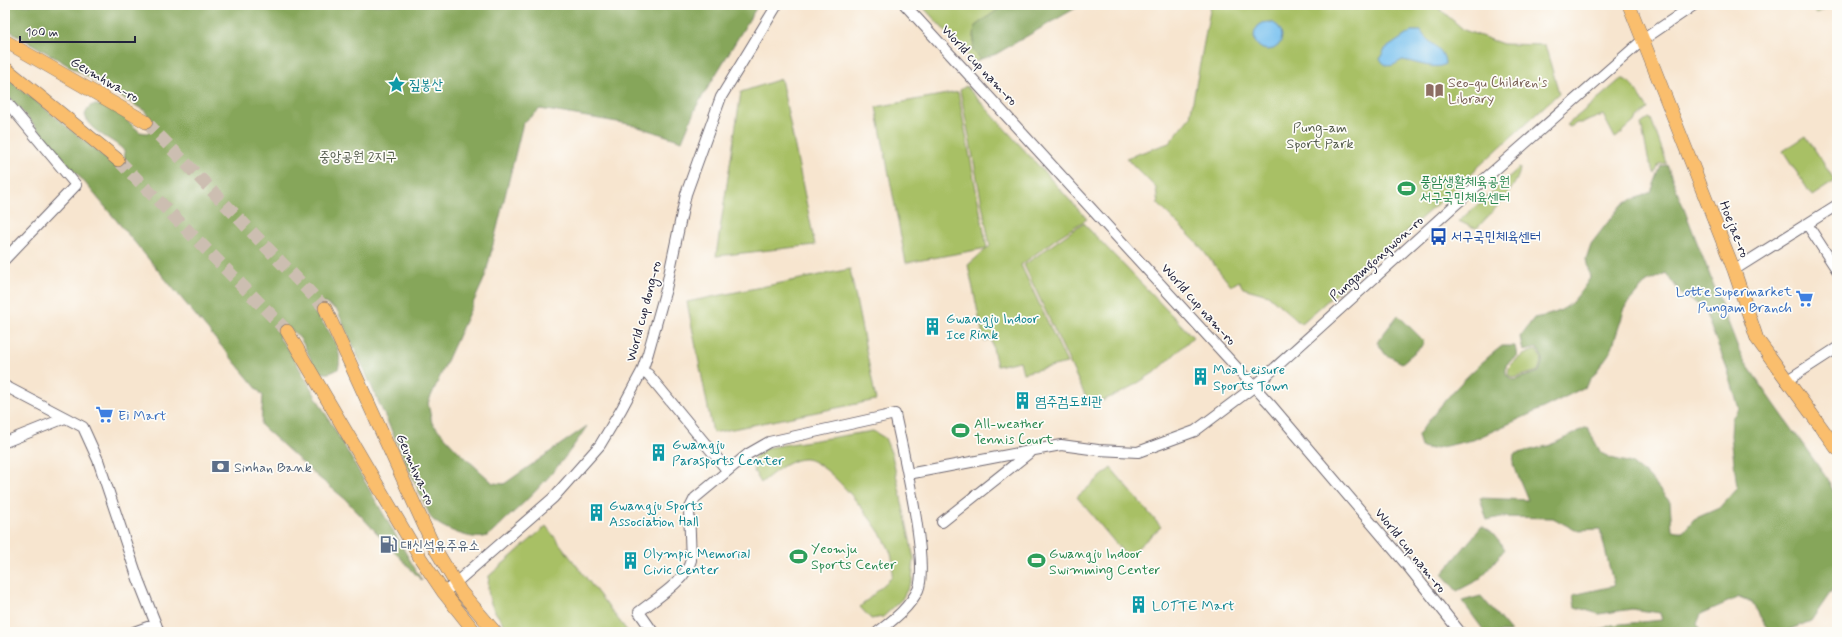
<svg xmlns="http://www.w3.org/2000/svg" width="1842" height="637" viewBox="0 0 1842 637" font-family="Mynerve,'Poor Story',sans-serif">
<rect width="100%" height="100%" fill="#fdfcf7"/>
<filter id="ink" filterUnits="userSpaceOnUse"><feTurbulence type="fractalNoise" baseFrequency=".025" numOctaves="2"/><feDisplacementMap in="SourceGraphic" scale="8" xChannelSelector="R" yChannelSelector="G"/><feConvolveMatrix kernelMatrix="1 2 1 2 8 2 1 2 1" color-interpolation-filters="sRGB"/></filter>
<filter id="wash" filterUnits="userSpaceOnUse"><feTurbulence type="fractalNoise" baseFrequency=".012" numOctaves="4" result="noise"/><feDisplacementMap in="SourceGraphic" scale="16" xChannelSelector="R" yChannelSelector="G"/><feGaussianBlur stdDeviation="0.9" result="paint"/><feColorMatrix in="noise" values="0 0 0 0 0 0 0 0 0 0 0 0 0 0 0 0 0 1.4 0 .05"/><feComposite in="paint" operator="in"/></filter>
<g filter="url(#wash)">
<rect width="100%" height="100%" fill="#f7e5cf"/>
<!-- green -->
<path fill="#a8c065" stroke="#657150" d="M921,5H1010L999,9L975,26L973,51L981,59L974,62Z
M1211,5H1435L1464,30L1503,44L1545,45L1559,93L1452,191L1301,324L1268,295L1243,288L1239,281L1231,286L1197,243L1158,204L1156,188L1126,158L1169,143L1190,117Z
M1810,5H1830L1816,14Z
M781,79L815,245L716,256L741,92Z
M1621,79H1624L1632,84L1648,109L1617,137L1615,138L1603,115L1582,123H1577L1570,127L1567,125Z
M966,86L1087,219L1057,238L1021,265L1067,363L1023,373L1020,361L997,366L991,339L984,341L968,265L990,246L960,90Z
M958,92L987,248L906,263L876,107Z
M1649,118L1651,119L1667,163L1659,164L1655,174L1649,162L1641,124Z
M1806,136L1835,181L1812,196L1783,151Z
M1520,167C1520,186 1490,214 1477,228L1471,227L1459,221Z
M1083,223L1193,337L1158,370L1127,390L1090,406L1024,265Z
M850,269L876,400L713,433L687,302Z
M1536,350L1542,359L1538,371L1514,378L1508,375L1509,367C1519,357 1523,354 1536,350Z
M873,431L885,438L892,455L914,559L912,581L902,599L883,617L871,619L860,607L891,578C894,570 893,559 890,551C881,529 829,461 806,459C790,458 773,473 761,483L754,471L753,459L765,448Z
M1111,468L1161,527L1127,557L1077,497Z
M546,526L628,632H511C495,613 485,603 489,576Z"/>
<!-- forest -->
<path fill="#86a65a" stroke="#54644a" d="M5,5H758L696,107L682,141L629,124L540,109L523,123L485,277L428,403L432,423L456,449L493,483L504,484L587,426C565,461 536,493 505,520C500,525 493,533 487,536C473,542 441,528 431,518L337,310L325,303L317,305L315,313C327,328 345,349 338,369C315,384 311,355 301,340C298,336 294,332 290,329L282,328L278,331L280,339L289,350L422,581L345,499L317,476L261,425L263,396L86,184L5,92V76L114,165L120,166L124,164L125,152C114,138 90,134 85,115L88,108L92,105C113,104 126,120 140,132L147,133L152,130C152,122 149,118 145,111L5,28Z
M1010,5H1081L996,54L981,59L973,51L975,26L999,9Z
M1667,165L1742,358L1828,480L1837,499V583L1811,621L1783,632H1769L1752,602L1739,597L1701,614L1697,624L1700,632H1554L1600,630L1611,625L1662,620L1660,613L1632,609L1599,614L1575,607L1573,595L1614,586L1600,529L1575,530L1553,518L1501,517L1487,520L1480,498L1528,500L1513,464L1514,454L1551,445L1587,427L1601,453L1611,458L1631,463L1649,477L1670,502L1672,530L1683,532L1694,519L1719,508L1737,488L1731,436L1732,418L1739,409L1727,368L1703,307L1683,296L1666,273L1647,282L1626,305L1611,351L1585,387L1539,410L1473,440L1432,449L1421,447L1418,435C1442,402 1469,371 1502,346H1515L1517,356L1506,365V375L1514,380L1539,372L1543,359L1537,348L1523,351L1520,337L1534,318C1567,312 1572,305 1590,278L1586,259L1591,244L1621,205L1651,192L1661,166Z
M1398,315L1424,341L1422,346L1402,363L1385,354L1377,342Z
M1482,526L1492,533L1505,549L1480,579L1457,591L1442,574Z
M1481,596L1511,632H1485L1462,601Z"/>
<!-- water -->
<path fill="#76c0ef" stroke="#4c7195" d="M1254 36a14 14 0 1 1 28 0a14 14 0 1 1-28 0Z
M1412,31H1421C1427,44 1445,47 1445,64C1436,71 1413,61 1402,60C1393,66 1386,70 1380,58L1385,49Z"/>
</g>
<g filter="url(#ink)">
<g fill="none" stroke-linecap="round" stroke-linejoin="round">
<!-- major-tunnel -->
<path stroke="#ccbeb1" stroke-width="13" stroke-dasharray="13 6" stroke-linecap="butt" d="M146,122L325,308
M118,160L287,331"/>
<defs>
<path id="minor" d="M905,5L1270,404L1406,564L1460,632
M5,100L76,185L5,259
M1807,224L1837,270
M1734,270L1837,205
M642,371L648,374L727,470
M1786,381L1837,348
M5,386L83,427L98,460L138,579L159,632
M5,442L65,418
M908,474L1061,445L1098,450L1138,452L1195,431L1255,386L1455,205L1644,39L1694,5
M942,522L1029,453
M444,593L553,498L600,445L621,410L642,371L648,353L666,289L686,194L721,97L777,5
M134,632L156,624
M653,632L639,612C655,599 686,581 691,560L689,510L695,498L748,454L769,442L895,414C902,448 930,563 918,590C909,608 893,620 878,632"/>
<path id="major" d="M1629,5L1734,270L1757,339L1837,449
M5,41L146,122
M5,68L118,160
M325,308L434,547L461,592L495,632
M287,331L419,556L444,593L475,632"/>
</defs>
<!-- minor casing -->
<use href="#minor" stroke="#6d666f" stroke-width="12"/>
<!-- major casing -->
<use href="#major" stroke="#6d666f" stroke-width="14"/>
<!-- minor -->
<use href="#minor" stroke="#fff" stroke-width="10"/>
<!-- major -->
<use href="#major" stroke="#fabe6d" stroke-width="13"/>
</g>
</g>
<!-- icons -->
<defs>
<symbol id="sight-bare" viewBox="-9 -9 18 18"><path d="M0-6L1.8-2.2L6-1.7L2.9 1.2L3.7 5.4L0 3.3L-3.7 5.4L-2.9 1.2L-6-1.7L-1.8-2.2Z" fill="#0f9aa8" stroke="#fdfcf7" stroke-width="2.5" paint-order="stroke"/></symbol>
<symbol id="library-bare" viewBox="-9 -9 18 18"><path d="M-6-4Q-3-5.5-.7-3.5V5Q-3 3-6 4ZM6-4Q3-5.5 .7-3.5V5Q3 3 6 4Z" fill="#8d6e63" stroke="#fdfcf7" stroke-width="2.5" paint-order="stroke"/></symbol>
<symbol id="stadium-bare" viewBox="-9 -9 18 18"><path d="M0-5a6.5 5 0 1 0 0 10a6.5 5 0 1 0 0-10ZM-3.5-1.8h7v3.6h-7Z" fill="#2e9e5b" stroke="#fdfcf7" stroke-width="2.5" paint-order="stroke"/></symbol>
<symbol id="bus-bare" viewBox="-9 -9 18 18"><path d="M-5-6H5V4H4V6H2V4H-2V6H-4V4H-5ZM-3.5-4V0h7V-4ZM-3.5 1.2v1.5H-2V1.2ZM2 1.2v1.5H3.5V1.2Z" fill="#1a4fb4" stroke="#fdfcf7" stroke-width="2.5" paint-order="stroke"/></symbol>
<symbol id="supermarket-bare" viewBox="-9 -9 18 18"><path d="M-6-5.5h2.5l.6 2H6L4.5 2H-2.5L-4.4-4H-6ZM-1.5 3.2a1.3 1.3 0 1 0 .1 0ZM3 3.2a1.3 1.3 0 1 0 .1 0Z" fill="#3f7fe0" stroke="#fdfcf7" stroke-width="2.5" paint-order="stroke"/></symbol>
<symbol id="building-bare" viewBox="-9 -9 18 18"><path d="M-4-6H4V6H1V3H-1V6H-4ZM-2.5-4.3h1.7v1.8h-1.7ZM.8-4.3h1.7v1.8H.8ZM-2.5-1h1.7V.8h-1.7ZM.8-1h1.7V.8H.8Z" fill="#0f9aa8" stroke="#fdfcf7" stroke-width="2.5" paint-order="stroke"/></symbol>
<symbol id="bank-bare" viewBox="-9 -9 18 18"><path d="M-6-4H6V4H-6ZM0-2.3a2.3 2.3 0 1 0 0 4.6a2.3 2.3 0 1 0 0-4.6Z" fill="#5c6f8a" stroke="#fdfcf7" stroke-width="2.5" paint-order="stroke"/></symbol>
<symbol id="fuel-bare" viewBox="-9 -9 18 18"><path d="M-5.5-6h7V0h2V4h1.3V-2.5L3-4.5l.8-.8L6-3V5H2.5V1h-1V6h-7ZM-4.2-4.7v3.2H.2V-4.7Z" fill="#5c6f8a" stroke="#fdfcf7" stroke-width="2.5" paint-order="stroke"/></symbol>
</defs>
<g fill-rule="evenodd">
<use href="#sight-bare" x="384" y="72" width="25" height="25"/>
<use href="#library-bare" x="1422" y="78" width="25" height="25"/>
<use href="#stadium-bare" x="1394" y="176" width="25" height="25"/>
<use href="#bus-bare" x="1426" y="224" width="25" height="25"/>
<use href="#supermarket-bare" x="1792" y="286" width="25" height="25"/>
<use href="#building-bare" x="920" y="314" width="25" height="25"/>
<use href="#building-bare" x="1188" y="364" width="25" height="25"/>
<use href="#building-bare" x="1010" y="388" width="25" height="25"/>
<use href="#supermarket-bare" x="92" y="402" width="25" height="25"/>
<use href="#stadium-bare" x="948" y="418" width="25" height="25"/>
<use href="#building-bare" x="646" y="440" width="25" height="25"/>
<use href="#bank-bare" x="208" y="454" width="25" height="25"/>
<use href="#building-bare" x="584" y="500" width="25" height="25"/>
<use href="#fuel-bare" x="376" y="532" width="25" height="25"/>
<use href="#stadium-bare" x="786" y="544" width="25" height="25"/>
<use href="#building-bare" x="618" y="548" width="25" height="25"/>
<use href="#stadium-bare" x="1024" y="548" width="25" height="25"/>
<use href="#building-bare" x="1126" y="592" width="25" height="25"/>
</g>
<g text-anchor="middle" stroke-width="3.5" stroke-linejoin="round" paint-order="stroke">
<!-- street labels -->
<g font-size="14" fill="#22223b" stroke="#fdfcf7">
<text transform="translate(980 65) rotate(47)" y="5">World cup nam-ro</text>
<text transform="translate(105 79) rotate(30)" y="5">Geumhwa-ro</text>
<text transform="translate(1735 229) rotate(68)" y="5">Hoejae-ro</text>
<text transform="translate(1376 258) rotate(-42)" y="5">Pungamgongwon-ro</text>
<text transform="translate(1199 304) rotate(48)" y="5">World cup nam-ro</text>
<text transform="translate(643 311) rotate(-75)" y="5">World cup dong-ro</text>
<text transform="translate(416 469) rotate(66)" y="5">Geumhwa-ro</text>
<text transform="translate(1411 550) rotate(51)" y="5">World cup nam-ro</text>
</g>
<!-- education labels -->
<g font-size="14" fill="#785e54" stroke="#fdfcf7" text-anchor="start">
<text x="1448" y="87">Seo-gu Children's<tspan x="1448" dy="16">Library</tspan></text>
</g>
<!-- culture labels -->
<g font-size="14" fill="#0d838f" stroke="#fdfcf7" text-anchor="start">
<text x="409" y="89">짚봉산</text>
<text x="946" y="323">Gwangju Indoor<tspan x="946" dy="16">Ice Rink</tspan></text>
<text x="1213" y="374">Moa Leisure<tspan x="1213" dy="16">Sports Town</tspan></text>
<text x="1035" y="406">염주검도회관</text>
<text x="672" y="449">Gwangju<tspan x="672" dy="16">Parasports Center</tspan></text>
<text x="609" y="510">Gwangju Sports<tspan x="609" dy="16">Association Hall</tspan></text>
<text x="643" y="558">Olympic Memorial<tspan x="643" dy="16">Civic Center</tspan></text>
<text x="1152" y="610">LOTTE Mart</text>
</g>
<!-- park labels -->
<g font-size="14" fill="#51594a" stroke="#fdfcf7">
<text x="1320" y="132">Pung-am<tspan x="1320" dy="16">Sport Park</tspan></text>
<text x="358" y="161">중앙공원 2지구</text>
</g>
<!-- leisure labels -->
<g font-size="14" fill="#27864d" stroke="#fdfcf7" text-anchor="start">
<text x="1420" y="186">풍암생활체육공원<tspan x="1420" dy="16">서구국민체육센터</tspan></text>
<text x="974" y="428">All-weather<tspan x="974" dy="16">Tennis Court</tspan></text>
<text x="811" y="553">Yeomju<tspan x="811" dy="16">Sports Center</tspan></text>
<text x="1049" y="558">Gwangju Indoor<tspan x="1049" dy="16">Swimming Center</tspan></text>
</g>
<!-- transit labels -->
<g font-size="14" fill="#164399" stroke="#fdfcf7" text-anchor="start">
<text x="1451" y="241">서구국민체육센터</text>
</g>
<!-- shop labels -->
<g font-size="14" fill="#366cbe" stroke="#fdfcf7" text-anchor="end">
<text x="1792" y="296">Lotte Supermarket<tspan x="1792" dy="16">Pungam Branch</tspan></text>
<text x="118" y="420" text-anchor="start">Ei Mart</text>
</g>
<!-- service labels -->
<g font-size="14" fill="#4e5e75" stroke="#fdfcf7" text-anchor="start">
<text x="234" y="472">Sinhan Bank</text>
<text x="401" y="550">대신석유주유소</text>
</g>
</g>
<!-- margin -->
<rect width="1842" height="637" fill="none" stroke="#fdfcf7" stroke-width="20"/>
<!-- scale -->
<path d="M20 36v6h115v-6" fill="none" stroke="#22223b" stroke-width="2"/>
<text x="26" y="36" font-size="12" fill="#22223b" stroke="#fdfcf7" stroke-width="3" paint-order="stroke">100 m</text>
</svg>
